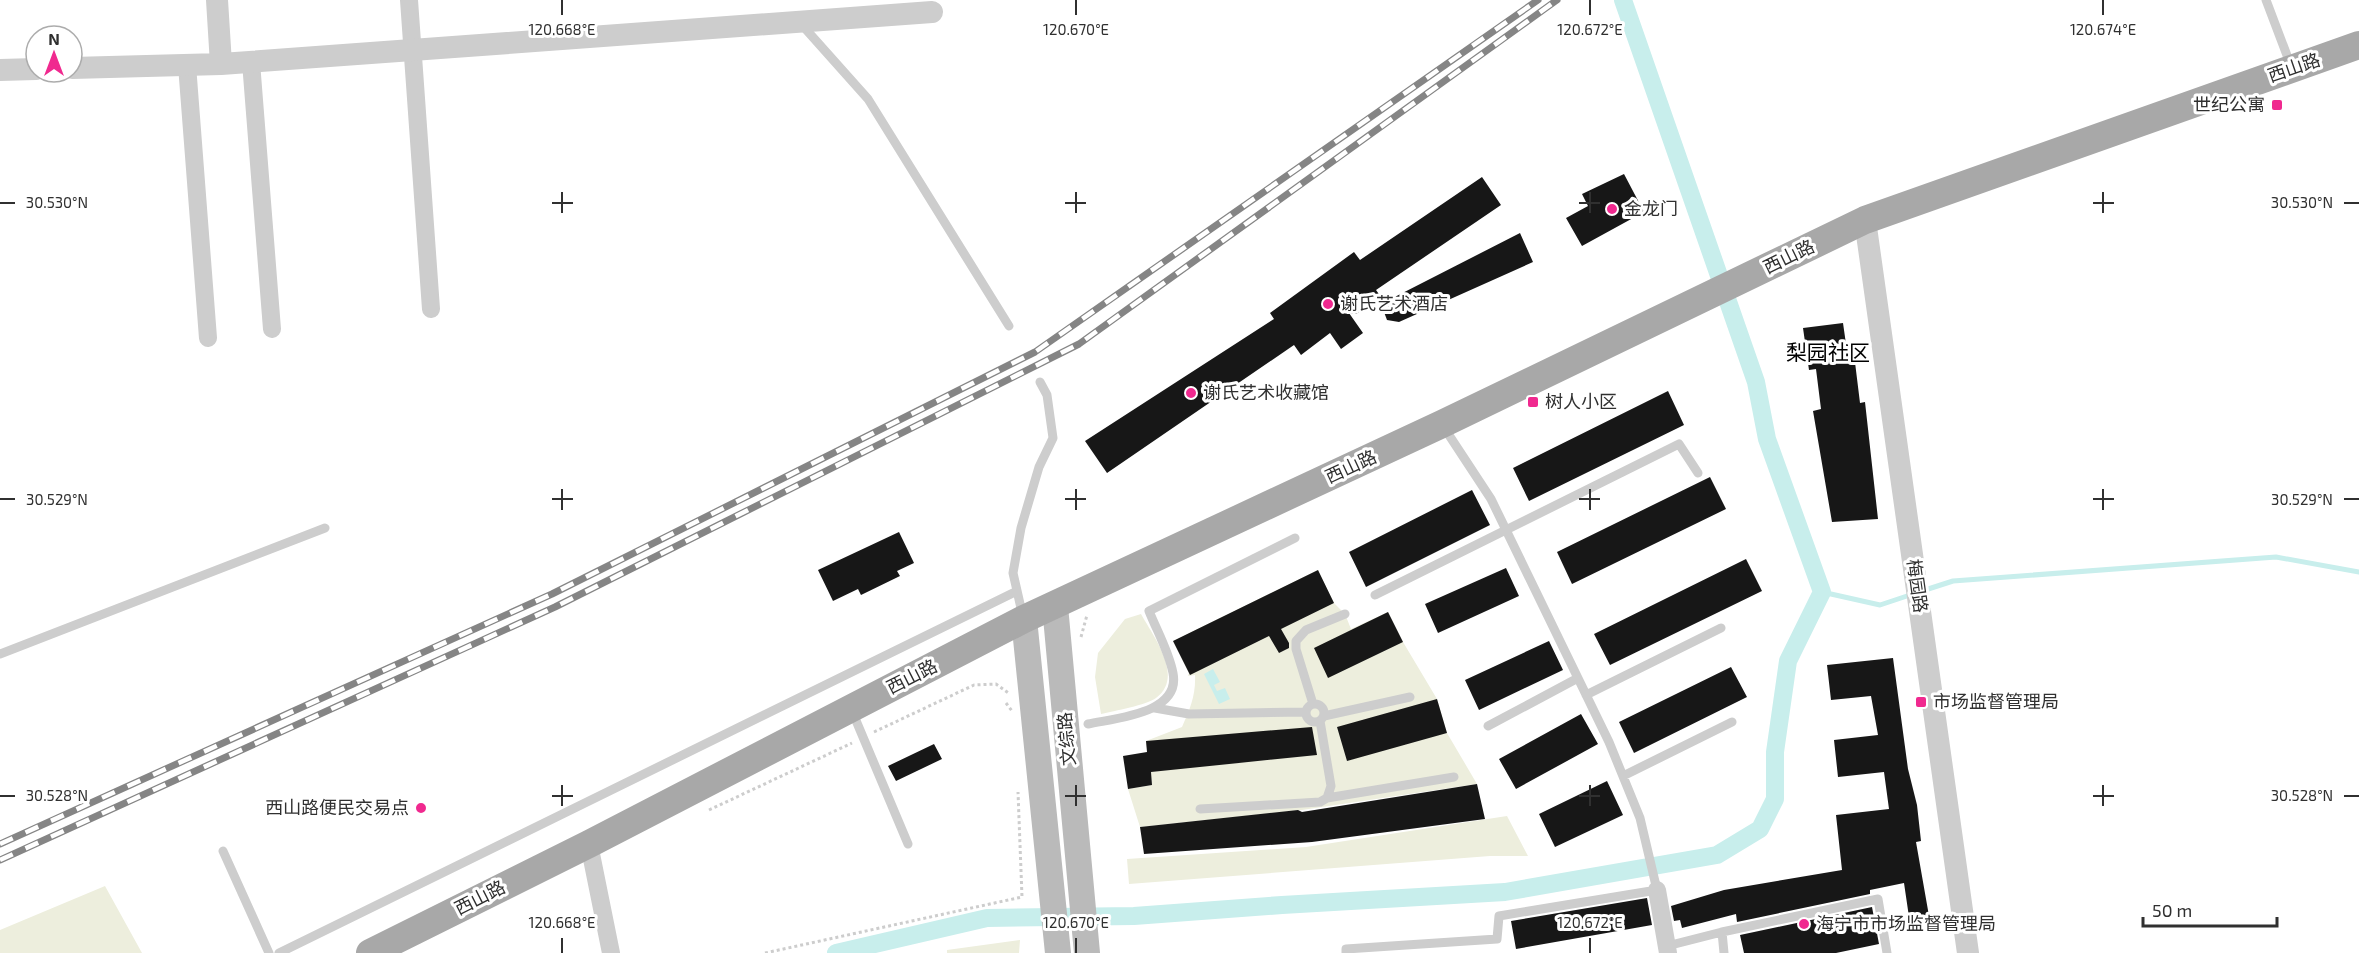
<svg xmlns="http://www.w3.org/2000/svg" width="2359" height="953" viewBox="0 0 2359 953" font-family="'Exo 2','Noto Sans SC',sans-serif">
<rect width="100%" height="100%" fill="#fff"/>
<!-- green -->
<path fill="#edeedd" d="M1318,570L1334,603L1345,614L1351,629L1388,612L1403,642L1437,699L1447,733L1477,784L1302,810L1140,827L1128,789L1152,785L1146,741L1182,727C1190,709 1196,695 1195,675L1188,676L1189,673L1173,641Z
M1141,614C1153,636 1185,677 1156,698C1147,705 1114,711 1101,714L1095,677L1098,653L1125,619Z
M1507,816L1528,856H1490L1129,884L1127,859L1306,847Z
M105,886L142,953H0V930Z
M1020,940L1019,953H947V950Z"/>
<!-- water -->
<path fill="#c8eeec" d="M1213,669L1220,682L1214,685L1217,691L1225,688L1230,699L1219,704L1204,674Z"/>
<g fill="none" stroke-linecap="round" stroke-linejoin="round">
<!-- stream -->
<path stroke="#c8eeec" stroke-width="5" d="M1922,591L1953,581L2276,557L2359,572
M1822,592L1880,605L1913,594"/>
<!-- canal -->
<path stroke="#c8eeec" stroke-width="18" d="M836,953L987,918L1134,916L1282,905L1505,892L1717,855L1760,829L1775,799V752L1788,661L1822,592L1767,439L1756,382L1623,0"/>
</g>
<!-- building -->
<path fill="#171717" d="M1624,174L1644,212L1582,246L1566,218L1588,206L1582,194Z
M1482,177L1501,205L1376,290L1381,297L1356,314L1349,313L1363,333L1341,349L1330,333L1301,355L1294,345L1107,473L1085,441L1274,319L1270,313L1354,252L1360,260Z
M1520,233L1533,262L1399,322L1387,320L1381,304Z
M1843,323L1846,344L1853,346L1860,403L1865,402L1878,519L1832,522L1813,411L1821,409L1816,369L1809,370L1803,328Z
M1668,391L1684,425L1529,501L1513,468Z
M1710,477L1726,509L1572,584L1557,552Z
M1472,490L1490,525L1366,587L1349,552Z
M899,532L914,563L897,571L900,576L861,595L858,589L833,601L818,570Z
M1746,559L1762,591L1610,665L1594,634Z
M1506,568L1519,596L1438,633L1425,604Z
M1318,570L1334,603L1281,629L1289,643V648L1279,653L1269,636L1190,675L1173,641Z
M1388,612L1403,642L1328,678L1314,648Z
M1549,641L1563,670L1479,710L1465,680Z
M1893,658L1908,769L1917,805L1921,841L1916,842L1929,916L1909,917L1904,883L1870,890V894L1737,922L1736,914L1682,928L1680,920L1674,921L1671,906L1724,890L1842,870L1836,815L1889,809L1884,772L1838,777L1834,740L1878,735L1871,696L1831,700L1827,665Z
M1731,667L1747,697L1634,753L1619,722Z
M1437,699L1447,733L1347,761L1337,727Z
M1581,714L1598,744L1516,789L1499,759Z
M1312,727L1317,755L1151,772L1152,785L1128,789L1123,756L1147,752L1146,741Z
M934,744L942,759L896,781L888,766Z
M1607,781L1623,815L1555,847L1539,814Z
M1477,784L1485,819L1312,842L1144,854L1140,827L1298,810L1302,812Z
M1647,898L1652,925L1516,949L1511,921Z
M1872,907L1879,944L1836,953H1744L1740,935Z"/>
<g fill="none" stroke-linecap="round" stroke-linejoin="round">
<!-- path -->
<path stroke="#cdcdcd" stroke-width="3" stroke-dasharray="3 3" stroke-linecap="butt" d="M1081,637L1087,615
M1006,703L1012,711
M874,732L974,685L996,684L1010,694
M709,810L852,743
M765,953L1022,897L1018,792"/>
<!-- service -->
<path stroke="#cdcdcd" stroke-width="9" d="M2266,0L2291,66
M802,25L868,99L1009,326
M1375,595L1679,444L1698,473
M1023,617L1013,573L1021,528L1039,467L1053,438L1047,395L1040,382
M0,654L325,528
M1586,695L1721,628
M1306 713a9 9 0 1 1 18 0a9 9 0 1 1-18 0Z
M1313,704L1296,649V641L1306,630L1345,614
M1155,708L1189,714L1305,712
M852,711L908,844
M1324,716L1410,697
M1088,724C1115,718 1181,714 1173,673C1169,652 1157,631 1149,611L1295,538
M1488,726L1578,678
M1623,776L1732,722
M1327,798L1454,777
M1200,809L1320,802L1327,798L1331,786L1320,721
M223,851L269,953
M1667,946L1722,932
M279,953L1017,591
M1346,953V949L1497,939L1499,916L1657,890L1640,818L1609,742L1491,499L1443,426
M1724,953L1722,932L1878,899L1887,953"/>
<!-- minor -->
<path stroke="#cdcdcd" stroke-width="18" d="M409,0L431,309
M251,62L272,329
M187,65L208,338
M589,844L611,953
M1657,890L1668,953"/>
<!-- tertiary -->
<path stroke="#cdcdcd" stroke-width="22" d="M217,0L221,64
M72,68L221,64L932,12
M0,70L36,69
M1865,220L1968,953"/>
<!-- secondary -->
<path stroke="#bababa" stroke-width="26" d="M1055,606L1087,953
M1024,619L1058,953"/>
<!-- primary -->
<path stroke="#a8a8a8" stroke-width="28" d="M370,953L589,844L1024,619L1442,424L1865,220L2359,45"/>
<defs>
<path id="rail" d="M0,844L552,594L1035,352L1538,0
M0,860L555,607L1079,344L1557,0"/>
</defs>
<!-- rail casing -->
<use href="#rail" stroke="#858585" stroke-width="7"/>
<!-- rail -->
<use href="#rail" stroke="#fff" stroke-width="4.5" stroke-dasharray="14" stroke-linecap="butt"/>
</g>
<!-- ticks -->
<path fill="none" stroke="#303030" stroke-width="2" d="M562,0V15M1076,0V15M1590,0V15M2103,0V15M562,192V213M1076,192V213M1590,192V213M2103,192V213M0,203H15M552,203H573M1065,203H1086M1579,203H1600M2093,203H2114M2344,203H2359M562,489V510M1076,489V510M1590,489V510M2103,489V510M0,499H15M552,499H573M1065,499H1086M1579,499H1600M2093,499H2114M2344,499H2359M562,785V806M1076,785V806M1590,785V806M2103,785V806M0,796H15M552,796H573M1065,796H1086M1579,796H1600M2093,796H2114M2344,796H2359M562,938V953M1076,938V953M1590,938V953"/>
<!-- markers -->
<g fill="#f0298f" stroke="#fff" stroke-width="2">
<rect x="2271" y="99" width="12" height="12" rx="3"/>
<circle cx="1612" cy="209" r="6"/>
<circle cx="1328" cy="304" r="6"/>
<circle cx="1191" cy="393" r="6"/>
<rect x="1527" y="396" width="12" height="12" rx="3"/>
<rect x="1915" y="696" width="12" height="12" rx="3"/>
<circle cx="421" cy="808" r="6"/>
<circle cx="1804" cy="924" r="6"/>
</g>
<g text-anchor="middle" stroke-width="6" stroke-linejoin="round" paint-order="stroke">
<!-- street labels -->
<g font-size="18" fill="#303030" stroke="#fff">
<text transform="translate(2294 68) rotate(-19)" y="6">西山路</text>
<text transform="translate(1789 257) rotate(-26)" y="6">西山路</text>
<text transform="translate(1351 467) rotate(-25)" y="6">西山路</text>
<text transform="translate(1917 586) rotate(82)" y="6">梅园路</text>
<text transform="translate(912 677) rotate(-27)" y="6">西山路</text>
<text transform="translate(1067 739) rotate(-95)" y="6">文综路</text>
<text transform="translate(480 898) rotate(-27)" y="6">西山路</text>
</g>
<!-- poi labels -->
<g font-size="18" fill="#303030" stroke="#fff" text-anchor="start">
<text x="2265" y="111" text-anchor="end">世纪公寓</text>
<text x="1624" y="215">金龙门</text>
<text x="1340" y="310">谢氏艺术酒店</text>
<text x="1203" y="399">谢氏艺术收藏馆</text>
<text x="1545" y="408">树人小区</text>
<text x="1933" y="708">市场监督管理局</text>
<text x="409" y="814" text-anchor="end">西山路便民交易点</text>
<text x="1816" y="930">海宁市市场监督管理局</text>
</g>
<!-- quarter labels -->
<g font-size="21" fill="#000" stroke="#fff">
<text x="1828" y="360">梨园社区</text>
</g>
</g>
<g font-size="15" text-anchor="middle" fill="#303030" stroke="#fff" stroke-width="6" stroke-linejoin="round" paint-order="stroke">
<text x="562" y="35">120.668°E</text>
<text x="1076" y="35">120.670°E</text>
<text x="1590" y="35">120.672°E</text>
<text x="2103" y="35">120.674°E</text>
<text x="57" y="208">30.530°N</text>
<text x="2302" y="208">30.530°N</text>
<text x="57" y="505">30.529°N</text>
<text x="2302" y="505">30.529°N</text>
<text x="57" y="801">30.528°N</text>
<text x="2302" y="801">30.528°N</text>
<text x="562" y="928">120.668°E</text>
<text x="1076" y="928">120.670°E</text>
<text x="1590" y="928">120.672°E</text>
</g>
<!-- north arrow -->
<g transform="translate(54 54)"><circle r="28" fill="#ffffff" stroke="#acacac" stroke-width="1.5"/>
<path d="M0-4.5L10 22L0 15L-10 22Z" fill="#f0298f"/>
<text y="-9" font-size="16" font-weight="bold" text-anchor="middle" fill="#303030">N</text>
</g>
<!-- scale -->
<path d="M2143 917v9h134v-9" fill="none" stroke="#303030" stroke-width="3"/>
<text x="2152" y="917" font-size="18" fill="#303030" stroke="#ffffff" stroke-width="4.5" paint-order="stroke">50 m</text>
</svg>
